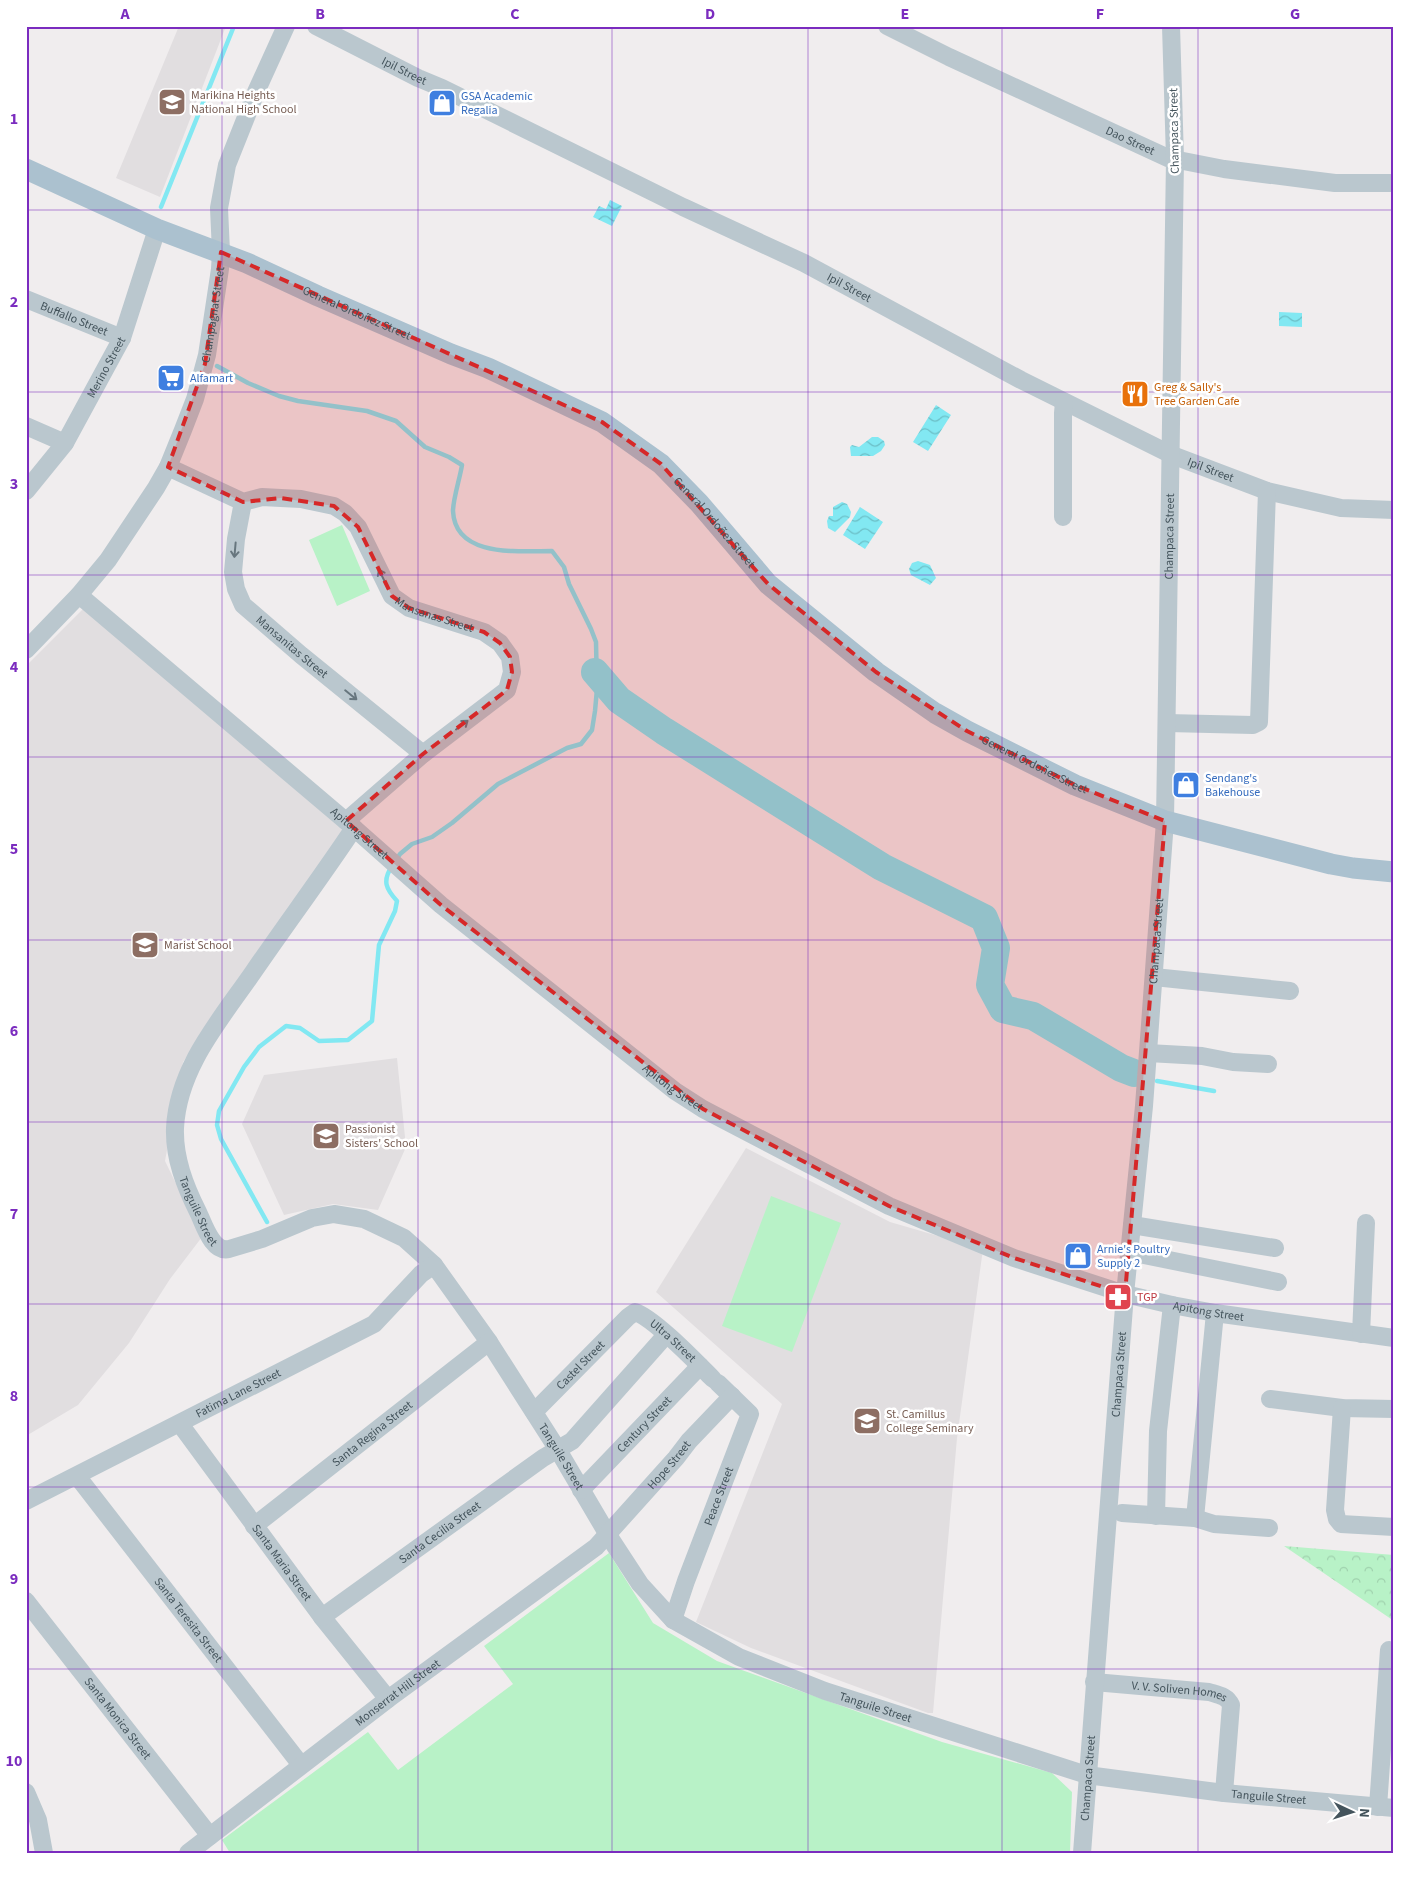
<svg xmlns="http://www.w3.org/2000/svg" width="1420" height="1879" viewBox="0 0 1420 1879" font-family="'Source Sans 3',sans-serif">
<defs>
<pattern id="forest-crowns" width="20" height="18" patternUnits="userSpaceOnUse" patternTransform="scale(1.25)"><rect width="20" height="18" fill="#b8f2c7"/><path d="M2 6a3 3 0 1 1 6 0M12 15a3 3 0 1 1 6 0" fill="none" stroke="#9fd1ad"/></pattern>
<pattern id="water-waves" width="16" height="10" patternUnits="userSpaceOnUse" patternTransform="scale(1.25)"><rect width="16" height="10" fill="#82e8f2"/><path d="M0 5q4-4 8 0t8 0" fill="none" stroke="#6cbfc7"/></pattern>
</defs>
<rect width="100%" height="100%" fill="#f0edee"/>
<!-- education -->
<path fill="#e1dee0" d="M179,26H226L160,197L116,178Z
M84,608L346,828L183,1062L165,1161L202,1237L170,1279L129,1343L78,1405L26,1436V666Z
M397,1058L406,1147L378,1210L333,1204L284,1215L242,1124L264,1075Z
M746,1148L890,1222L983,1249L957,1438L933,1713H928L751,1648L696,1622L782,1404L656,1292Z"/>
<!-- green -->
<path fill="#b8f2c7" d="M342,525L370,591L337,606L309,540Z
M771,1196L841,1223L792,1352L722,1326Z
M609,1553L653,1623L717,1661L942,1742L1052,1773L1072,1792L1070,1853H230L222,1840L368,1732L398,1770L513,1684L484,1646Z"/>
<!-- forest -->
<path fill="url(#forest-crowns)" d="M1284,1546L1394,1555V1621Z"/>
<!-- water -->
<path fill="url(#water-waves)" d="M610,200L622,206L612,226L593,217L599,206L606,209Z
M1279,312L1302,313V327L1279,326Z
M936,405L951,415L928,451L913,442Z
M872,437H878L884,441L885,445L881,451L873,456H851L850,447L852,445L859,447Z
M842,502L847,504L851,512L850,517L835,532L828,528L827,521L829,516H833V507Z
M860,507L883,522L865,549L843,535Z
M918,561L930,565L936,578L930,585L911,575L909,569L912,563Z"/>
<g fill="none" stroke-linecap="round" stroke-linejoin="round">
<!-- stream -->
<path stroke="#82e8f2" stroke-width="4.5" d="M161,207L234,26
M217,366L248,383L279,396L298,401L367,411L396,421L425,447L449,457L462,465C460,478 453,499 453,511C455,558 519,551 552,551L564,567L569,584L591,629L596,642L597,689L595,711L592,730L581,744L567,748L498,784L452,823L432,837L412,844L400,854L396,860
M1157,1081L1214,1091
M267,1222L221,1139L217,1125L219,1111L244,1067L259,1047L286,1026L300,1028L319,1041L348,1040L372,1021L379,945L395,911L397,901C386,889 382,881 392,866"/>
<!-- river -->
<path stroke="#82e8f2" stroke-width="28" d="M595,672L619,700L664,731L882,867L984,918L996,948L990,985L1003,1009L1033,1016L1121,1068L1134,1073"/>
<!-- minor -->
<g stroke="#bac7ce" stroke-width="18">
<path id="s1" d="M316,26L418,78L442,88L683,207L804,263L1021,380L1172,455L1267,491L1341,508L1394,510"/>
<path id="s2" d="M887,26L949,57L1168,158L1224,169L1335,183H1394"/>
<path id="s3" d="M26,299L122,338"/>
<path d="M26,426L65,443"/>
<path id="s4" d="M168,467L243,502L262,497L281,498L301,499L334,506L345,513L358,527L392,596L409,608L484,632L500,643L510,657L512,672L507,690L423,754L346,821"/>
<path id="s5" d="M26,491L65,443L122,338L157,229"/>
<path id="s6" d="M243,502L236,539L233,572L236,589L243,605L301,655L423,754"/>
<path d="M1063,517V413L1064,402"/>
<path id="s7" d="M79,595L354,828L441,905L675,1091L703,1109L889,1206L1014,1258L1125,1294L1172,1305L1215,1313L1394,1338"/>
<path id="s8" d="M26,650L79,595L108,560L156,488L168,467L183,430L195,399L207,355L220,269L221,252L219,208L227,165L256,92L286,26"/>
<path d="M1167,723L1253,725L1259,722L1267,491"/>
<path id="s9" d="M354,828C322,876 287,923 254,971C221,1019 178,1067 175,1128C174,1158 185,1186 198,1212C204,1224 212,1253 229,1249L262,1239L312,1218L334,1214L364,1219L404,1238L434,1265L489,1342L558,1450L608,1535L640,1584L673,1620L739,1657L825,1691L1087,1775L1224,1793L1394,1808"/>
<path d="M1154,977L1290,991"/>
<path d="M1148,1053L1202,1056L1233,1062L1268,1064"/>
<path d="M1132,1225L1275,1248"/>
<path d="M1129,1252L1278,1282"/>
<path d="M1361,1334L1366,1223"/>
<path d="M1270,1399L1342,1408L1394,1409"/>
<path d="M1342,1408L1335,1510L1337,1519L1341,1524L1394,1527"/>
<path id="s10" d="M534,1412L628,1317L635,1312C654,1318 697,1363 713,1379"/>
<path id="s11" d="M180,1424L322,1617L388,1699"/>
<path id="s12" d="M77,1476L301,1765"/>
<path id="s13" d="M581,1490L700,1366"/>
<path id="s14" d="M26,1501L374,1324L421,1274L434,1265"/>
<path d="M1122,1513L1195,1518L1214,1524L1269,1528"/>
<path d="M1156,1516L1158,1431L1172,1305"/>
<path d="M1195,1518L1215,1313"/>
<path id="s15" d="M254,1526L489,1342"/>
<path id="s16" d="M26,1601L210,1836"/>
<path id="s17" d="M322,1617L543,1458L572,1441L666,1335"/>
<path id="s18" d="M673,1620L686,1581L750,1414L718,1383"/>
<path id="s19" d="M1094,1682L1209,1692C1219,1695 1227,1696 1231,1705L1224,1793"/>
<path d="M26,1792L38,1820L44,1853"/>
<path d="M1378,1807L1389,1650"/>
<path id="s20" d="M188,1853L388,1699L596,1547L676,1458L689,1441L732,1396"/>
<path id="s21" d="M1082,1853L1125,1294L1144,1106L1165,821L1175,159L1171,26"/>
</g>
<!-- major -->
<path stroke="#abc1cf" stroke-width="21" id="s22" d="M26,169L157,229L247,263L318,296L451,354L488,368L602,422L661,464L699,503L768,584L876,672L935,713L967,731L1075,785L1165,821L1331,864L1353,868L1394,872"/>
</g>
<!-- one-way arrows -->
<defs><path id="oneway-shaft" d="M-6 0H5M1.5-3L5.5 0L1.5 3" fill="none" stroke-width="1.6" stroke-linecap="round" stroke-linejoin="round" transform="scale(1.25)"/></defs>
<g stroke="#67767e">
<use href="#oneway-shaft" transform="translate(235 550) rotate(95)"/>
<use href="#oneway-shaft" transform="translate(382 576) rotate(-116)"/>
<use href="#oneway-shaft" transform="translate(351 695) rotate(39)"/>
<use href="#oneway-shaft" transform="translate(462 725) rotate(-37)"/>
</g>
<!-- marked area -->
<path fill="#d62828" fill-opacity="0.2" stroke="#d62828" stroke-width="4" stroke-dasharray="10 6" stroke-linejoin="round" d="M221,252L602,422L661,464L768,584L876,672L967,731L1075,785L1165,821L1125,1294L1014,1258L889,1206L703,1109L441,905L346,821L423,754L507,690L512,672L510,657L500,643L484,632L409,608L392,596L358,527L334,506L281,498L243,502L168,467L205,364Z"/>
<!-- grid -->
<path fill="none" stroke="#7b2cbf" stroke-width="1" stroke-opacity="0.55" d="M222,26V1853M418,26V1853M612,26V1853M808,26V1853M1002,26V1853M1198,26V1853M26,210H1394M26,392H1394M26,575H1394M26,757H1394M26,940H1394M26,1122H1394M26,1304H1394M26,1487H1394M26,1669H1394"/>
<!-- icons -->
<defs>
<symbol id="school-square" viewBox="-11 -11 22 22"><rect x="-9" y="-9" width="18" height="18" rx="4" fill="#8d6e63" stroke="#fff"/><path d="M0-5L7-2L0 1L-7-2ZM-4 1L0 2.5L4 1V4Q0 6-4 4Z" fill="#fff"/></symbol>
<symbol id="shop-square" viewBox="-11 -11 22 22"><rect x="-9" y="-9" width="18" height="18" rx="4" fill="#3f7fe0" stroke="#fff"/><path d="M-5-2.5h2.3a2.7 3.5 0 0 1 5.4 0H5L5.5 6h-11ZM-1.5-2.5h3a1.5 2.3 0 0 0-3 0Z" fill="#fff"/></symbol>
<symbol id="supermarket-square" viewBox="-11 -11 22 22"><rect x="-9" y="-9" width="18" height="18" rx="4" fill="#3f7fe0" stroke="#fff"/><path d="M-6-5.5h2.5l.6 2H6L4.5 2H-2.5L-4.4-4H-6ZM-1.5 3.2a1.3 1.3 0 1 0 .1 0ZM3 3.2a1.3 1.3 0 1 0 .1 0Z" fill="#fff"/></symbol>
<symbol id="restaurant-square" viewBox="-11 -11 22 22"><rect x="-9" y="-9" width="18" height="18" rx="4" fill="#e8710a" stroke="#fff"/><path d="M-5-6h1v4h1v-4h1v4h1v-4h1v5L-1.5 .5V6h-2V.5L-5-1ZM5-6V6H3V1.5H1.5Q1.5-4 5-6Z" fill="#fff"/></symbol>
<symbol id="pharmacy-square" viewBox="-11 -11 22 22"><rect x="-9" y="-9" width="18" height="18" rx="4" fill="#e0444e" stroke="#fff"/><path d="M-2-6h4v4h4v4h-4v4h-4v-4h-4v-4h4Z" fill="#fff"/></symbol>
<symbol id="university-square" viewBox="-11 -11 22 22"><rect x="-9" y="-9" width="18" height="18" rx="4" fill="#8d6e63" stroke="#fff"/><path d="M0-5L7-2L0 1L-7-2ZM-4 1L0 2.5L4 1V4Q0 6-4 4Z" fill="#fff"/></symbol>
</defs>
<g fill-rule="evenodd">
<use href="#school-square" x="156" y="86" width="32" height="32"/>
<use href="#shop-square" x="426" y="87" width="32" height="32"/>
<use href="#supermarket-square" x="155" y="362" width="32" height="32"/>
<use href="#restaurant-square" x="1119" y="378" width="32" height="32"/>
<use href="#shop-square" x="1170" y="769" width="32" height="32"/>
<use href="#school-square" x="129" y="929" width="32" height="32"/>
<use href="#school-square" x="310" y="1120" width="32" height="32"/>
<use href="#shop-square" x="1062" y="1240" width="32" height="32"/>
<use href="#pharmacy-square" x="1102" y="1281" width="32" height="32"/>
<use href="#university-square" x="851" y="1405" width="32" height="32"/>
</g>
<g text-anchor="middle" stroke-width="5" stroke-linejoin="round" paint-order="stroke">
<!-- street labels -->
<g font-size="12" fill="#44545c" stroke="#fff">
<text dy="4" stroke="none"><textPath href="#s1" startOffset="99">Ipil Street</textPath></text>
<text transform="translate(1174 131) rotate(-91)" y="4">Champaca Street</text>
<text dy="4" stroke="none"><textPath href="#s2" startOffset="269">Dao Street</textPath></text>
<text dy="4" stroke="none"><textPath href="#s1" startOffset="594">Ipil Street</textPath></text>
<text dy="4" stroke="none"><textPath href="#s22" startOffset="361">General Ordoñez Street</textPath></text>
<text dy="4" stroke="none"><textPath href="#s8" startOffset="392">Champagnat Street</textPath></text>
<text dy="4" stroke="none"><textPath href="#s3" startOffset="52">Buffallo Street</textPath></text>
<text dy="4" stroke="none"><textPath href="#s5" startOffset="148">Merino Street</textPath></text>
<text dy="4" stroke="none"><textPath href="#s1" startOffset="999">Ipil Street</textPath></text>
<text dy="4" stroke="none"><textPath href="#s22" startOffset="781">General Ordoñez Street</textPath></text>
<text dy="4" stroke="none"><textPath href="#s21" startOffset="1320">Champaca Street</textPath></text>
<text dy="4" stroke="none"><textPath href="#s4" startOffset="331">Mansanas Street</textPath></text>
<text dy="4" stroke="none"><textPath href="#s6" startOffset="170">Mansanitas Street</textPath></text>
<text dy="4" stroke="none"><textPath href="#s22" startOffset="1186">General Ordoñez Street</textPath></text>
<text dy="4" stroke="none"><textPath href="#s7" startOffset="368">Apitong Street</textPath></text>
<text dy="4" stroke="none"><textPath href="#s21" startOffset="915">Champaca Street</textPath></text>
<text dy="4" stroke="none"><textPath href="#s7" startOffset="772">Apitong Street</textPath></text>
<text dy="4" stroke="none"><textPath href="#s9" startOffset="440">Tanguile Street</textPath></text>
<text dy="4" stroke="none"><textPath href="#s7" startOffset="1356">Apitong Street</textPath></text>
<text dy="4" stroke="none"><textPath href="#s10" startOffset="190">Ultra Street</textPath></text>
<text dy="4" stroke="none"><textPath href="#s10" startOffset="66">Castel Street</textPath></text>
<text dy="4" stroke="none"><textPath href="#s21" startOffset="480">Champaca Street</textPath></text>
<text dy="4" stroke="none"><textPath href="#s14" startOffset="238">Fatima Lane Street</textPath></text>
<text dy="4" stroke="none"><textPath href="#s13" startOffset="91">Century Street</textPath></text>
<text dy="4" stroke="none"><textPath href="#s15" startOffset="150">Santa Regina Street</textPath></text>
<text dy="4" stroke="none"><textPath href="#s9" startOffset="949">Tanguile Street</textPath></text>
<text dy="4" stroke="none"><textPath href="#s20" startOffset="620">Hope Street</textPath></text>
<text dy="4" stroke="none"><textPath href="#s18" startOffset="132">Peace Street</textPath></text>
<text dy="4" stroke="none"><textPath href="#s17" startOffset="145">Santa Cecilia Street</textPath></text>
<text dy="4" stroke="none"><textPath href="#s11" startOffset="172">Santa Maria Street</textPath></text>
<text dy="4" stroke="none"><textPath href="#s12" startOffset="182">Santa Teresita Street</textPath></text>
<text dy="4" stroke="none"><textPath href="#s20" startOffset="264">Monserrat Hill Street</textPath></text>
<text dy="4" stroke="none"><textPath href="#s19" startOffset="86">V. V. Soliven Homes</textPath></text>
<text dy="4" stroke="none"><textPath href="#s9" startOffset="1369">Tanguile Street</textPath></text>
<text dy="4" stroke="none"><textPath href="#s16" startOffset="149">Santa Monica Street</textPath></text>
<text dy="4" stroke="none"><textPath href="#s21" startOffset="75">Champaca Street</textPath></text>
<text dy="4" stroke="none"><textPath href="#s9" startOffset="1774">Tanguile Street</textPath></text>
</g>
<!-- education labels -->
<g font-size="12" fill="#785e54" stroke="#fff" text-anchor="start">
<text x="191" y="99">Marikina Heights<tspan x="191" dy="14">National High School</tspan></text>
<text x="164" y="949">Marist School</text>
<text x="345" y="1133">Passionist<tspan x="345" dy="14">Sisters' School</tspan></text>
<text x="886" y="1418">St. Camillus<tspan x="886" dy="14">College Seminary</tspan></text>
</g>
<!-- shop labels -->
<g font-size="12" fill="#366cbe" stroke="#fff" text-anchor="start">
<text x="461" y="100">GSA Academic<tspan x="461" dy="14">Regalia</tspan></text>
<text x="190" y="382">Alfamart</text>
<text x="1205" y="782">Sendang's<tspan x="1205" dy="14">Bakehouse</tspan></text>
<text x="1097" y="1253">Arnie's Poultry<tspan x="1097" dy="14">Supply 2</tspan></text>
</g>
<!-- food labels -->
<g font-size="12" fill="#c56008" stroke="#fff" text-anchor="start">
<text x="1154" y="391">Greg &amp; Sally's<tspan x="1154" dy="14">Tree Garden Cafe</tspan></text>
</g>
<!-- health labels -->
<g font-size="12" fill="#be3a42" stroke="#fff" text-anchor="start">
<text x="1137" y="1301">TGP</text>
</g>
</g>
<!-- border -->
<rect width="1420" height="1879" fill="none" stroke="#ffffff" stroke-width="55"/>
<!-- north arrow -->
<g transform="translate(1352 1812) rotate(94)" stroke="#ffffff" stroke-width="4" paint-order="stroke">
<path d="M0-4L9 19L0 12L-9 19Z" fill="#44545c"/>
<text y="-8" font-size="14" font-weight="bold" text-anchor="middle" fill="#44545c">N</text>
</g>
<rect x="28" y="28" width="1364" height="1824" fill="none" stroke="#7b2cbf" stroke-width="2"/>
<g font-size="16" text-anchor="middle" font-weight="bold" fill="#7b2cbf">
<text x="125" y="19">A</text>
<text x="320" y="19">B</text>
<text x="515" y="19">C</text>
<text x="710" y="19">D</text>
<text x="905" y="19">E</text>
<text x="1100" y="19">F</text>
<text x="1295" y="19">G</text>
<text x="14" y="124">1</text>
<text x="14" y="307">2</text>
<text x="14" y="489">3</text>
<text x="14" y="672">4</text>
<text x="14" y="854">5</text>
<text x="14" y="1036">6</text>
<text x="14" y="1219">7</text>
<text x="14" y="1401">8</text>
<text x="14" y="1584">9</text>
<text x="14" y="1766">10</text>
</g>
</svg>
